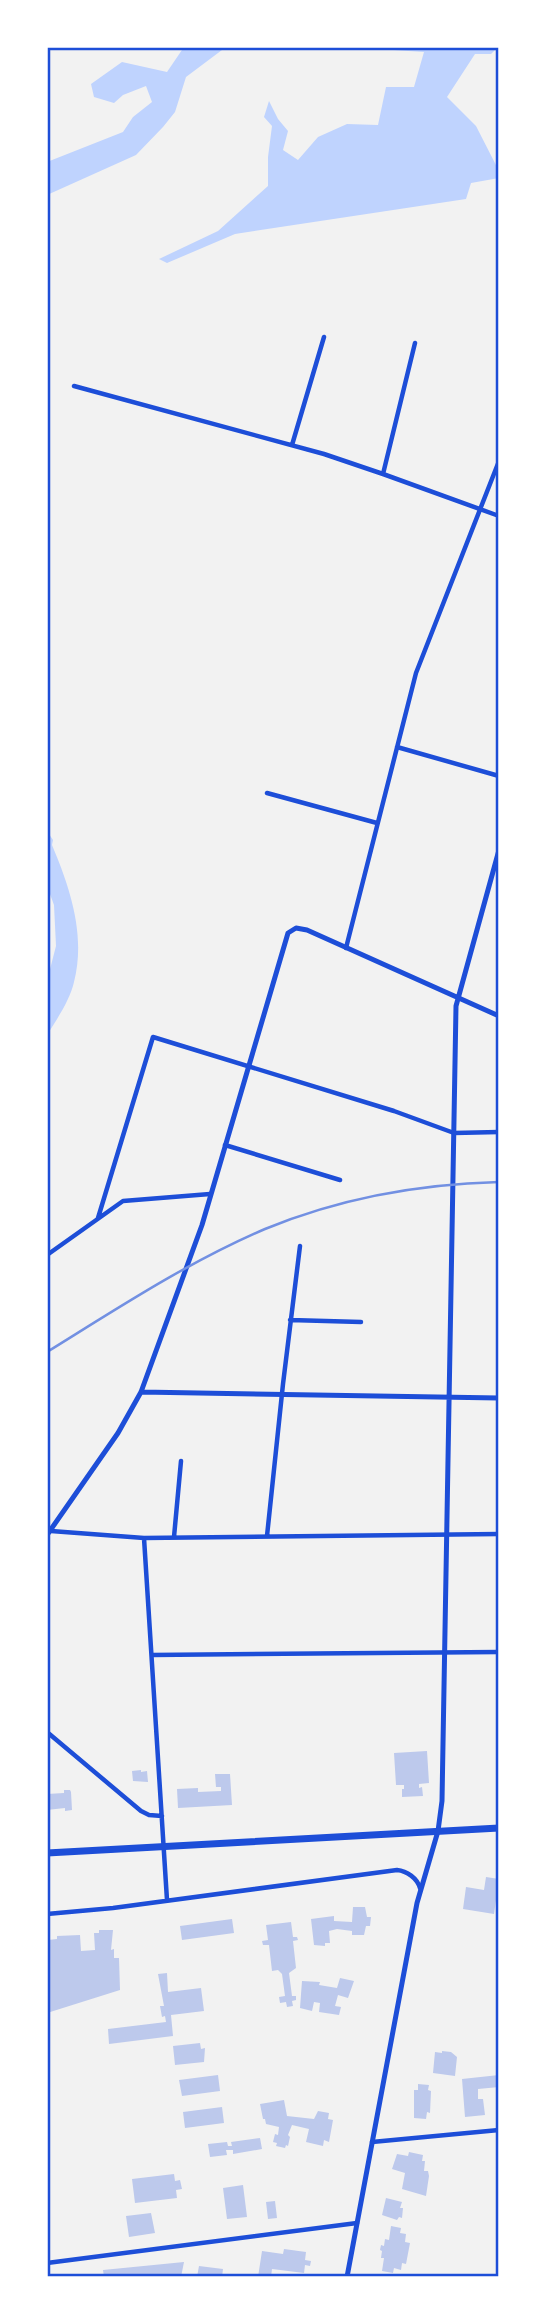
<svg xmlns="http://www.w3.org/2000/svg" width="546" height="2324" viewBox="0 0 546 2324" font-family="'IBM Plex Sans',sans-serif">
<rect width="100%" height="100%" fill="#f2f2f2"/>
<!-- water -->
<path fill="#bfd3fe" d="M184,47H226L186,77L175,112L163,127L136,155L47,195V162L123,132L133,117L152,102L146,86L123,95L114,103L94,97L91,84L122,62L167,72Z
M347,47H498L491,54H475L447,97L476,126L499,171V178L471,183L466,199L235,234L167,263L159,259L218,231L268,186V157L272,126L264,117L269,101L278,119L288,131L283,150L298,160L318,137L347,124L378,125L386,87H414L424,52Z
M47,831L53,840L52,845C70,888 86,935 74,982C70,1000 57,1019 47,1035V994L50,989L48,977L56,946L54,905L47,886Z"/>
<!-- building -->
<path fill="#bdc9ec" d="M427,1751L429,1783L419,1784V1788L422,1787L423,1796L402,1797V1789H404V1785H396L394,1753Z
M141,1770V1772L147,1771L148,1782L133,1781L132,1771Z
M215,1774H230L232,1805L178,1808L177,1789L198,1788V1792L221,1791V1787H216Z
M64,1790H70L71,1792L72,1810L65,1811V1808L47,1810V1794L64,1793Z
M486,1877L499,1879L494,1914L463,1909L466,1887L484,1890Z
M353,1907H365L367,1917H371L370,1926H366L364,1935H352V1931L337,1929L329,1931L330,1943H325V1946L314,1945L311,1919L334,1916V1921L352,1922Z
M232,1919L234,1933L182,1940L180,1926Z
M291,1922L293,1937H297L298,1940L293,1941L296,1968L289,1973L292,1996H296V2000L292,2001L293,2006L287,2007L286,2002L280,2003L279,1997L285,1996L282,1974L278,1970L272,1971L269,1945H263L262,1941L268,1940L266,1925Z
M99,1930H113L111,1950L114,1949V1958H119L120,1990L47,2013L48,1940L57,1939V1936L80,1935L81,1951L95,1950L94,1933H99Z
M167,1973L168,1992L201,1988L204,2011L171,2015L173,2036L109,2044L108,2029L166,2022L165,2016L162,2017L160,2006H164L158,1974Z
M340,1978L354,1981L348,1998L338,1995L335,2006L341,2007L339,2015L319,2012L320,2003L314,2002L312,2011L300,2008L302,1981L320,1982L319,1985L337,1988Z
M200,2043L201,2049L205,2048L204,2062L175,2065L173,2046Z
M442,2051L451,2052L457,2057L455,2076L433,2073L435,2052L442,2053Z
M218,2075L220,2091L182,2096L179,2080Z
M499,2075V2087L478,2089V2099H483L485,2115L465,2117L462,2079Z
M418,2084L429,2085L428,2090L431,2091L430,2113L427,2112L426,2119L414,2118V2090H418Z
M284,2100L287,2116L314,2119L318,2111L329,2113L328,2119L333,2120L329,2142L324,2140L323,2146L306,2142L309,2129L292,2125L288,2135L290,2137L288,2146L286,2145L285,2148L276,2146L277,2143L273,2142L275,2134L278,2135L279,2127L266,2124L265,2119H263L260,2104Z
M222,2107L224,2123L185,2128L183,2112Z
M260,2138L262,2149L233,2154V2150H226L227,2155L210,2157L208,2144L227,2142L228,2146H232L231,2142Z
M409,2152L423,2155L422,2161H425L424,2171H428L429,2176L426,2196L402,2189L405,2173L392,2169L397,2154L408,2156Z
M174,2174L175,2181L180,2180L182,2189L176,2190L177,2198L135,2203L132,2179Z
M243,2185L247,2217L227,2219L223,2188Z
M386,2198L402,2202L400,2208H403L402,2218L399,2217L397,2220L382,2215Z
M275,2201L277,2218L268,2219L266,2202Z
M151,2213L155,2233L129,2237L126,2216Z
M391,2226L401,2228L400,2233L406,2234L405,2242L410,2243L406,2264L402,2263L401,2270L394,2268L393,2273L382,2271L384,2258H381L382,2251L380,2250L381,2245L384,2246L385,2239L389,2240Z
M284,2249L306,2252L305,2260L311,2261L310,2266L305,2265L304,2273L272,2269L271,2277H258L262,2251L283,2254Z
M184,2262L181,2277H104L103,2270Z
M199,2266L223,2269L222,2277H197Z"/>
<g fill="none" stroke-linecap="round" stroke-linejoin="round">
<!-- minor -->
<path stroke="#1d4ed8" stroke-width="4.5" d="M74,386L324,454L383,474L499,516
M292,445L324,337
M383,474L415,343
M397,747L499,776
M267,793L377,823
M346,948L416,673L499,461
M225,1145L340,1180
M98,1218L153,1037L394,1111L454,1133L499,1132
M47,1255L123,1201L210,1194
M290,1320L361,1322
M51,1531L144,1538L499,1534
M267,1536L283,1384L300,1246
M174,1537L181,1461
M144,1538L167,1900
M152,1655L499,1652
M47,1732L141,1811L149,1815L162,1816
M47,1914L113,1908L397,1870C407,1871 417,1878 420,1888
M372,2142L499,2130
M47,2263L357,2223"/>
<!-- tertiary -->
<path stroke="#1d4ed8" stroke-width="5" d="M141,1392L499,1398
M47,1535L118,1433L141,1392L202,1225L288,933L296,928L307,930L499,1016
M347,2277L417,1903L438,1831L442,1801L456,1006L499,850"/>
<!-- trunk -->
<path stroke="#1d4ed8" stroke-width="7" d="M47,1853L499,1828"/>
<!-- rail -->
<path stroke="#7290e2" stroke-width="2.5" d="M47,1352C118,1308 188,1262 265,1229C338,1199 420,1184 499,1182"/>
</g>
<!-- border -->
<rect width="546" height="2324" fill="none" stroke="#ffffff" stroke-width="98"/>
<rect x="49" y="49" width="448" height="2226" fill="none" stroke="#1d4ed8" stroke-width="2.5"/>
</svg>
